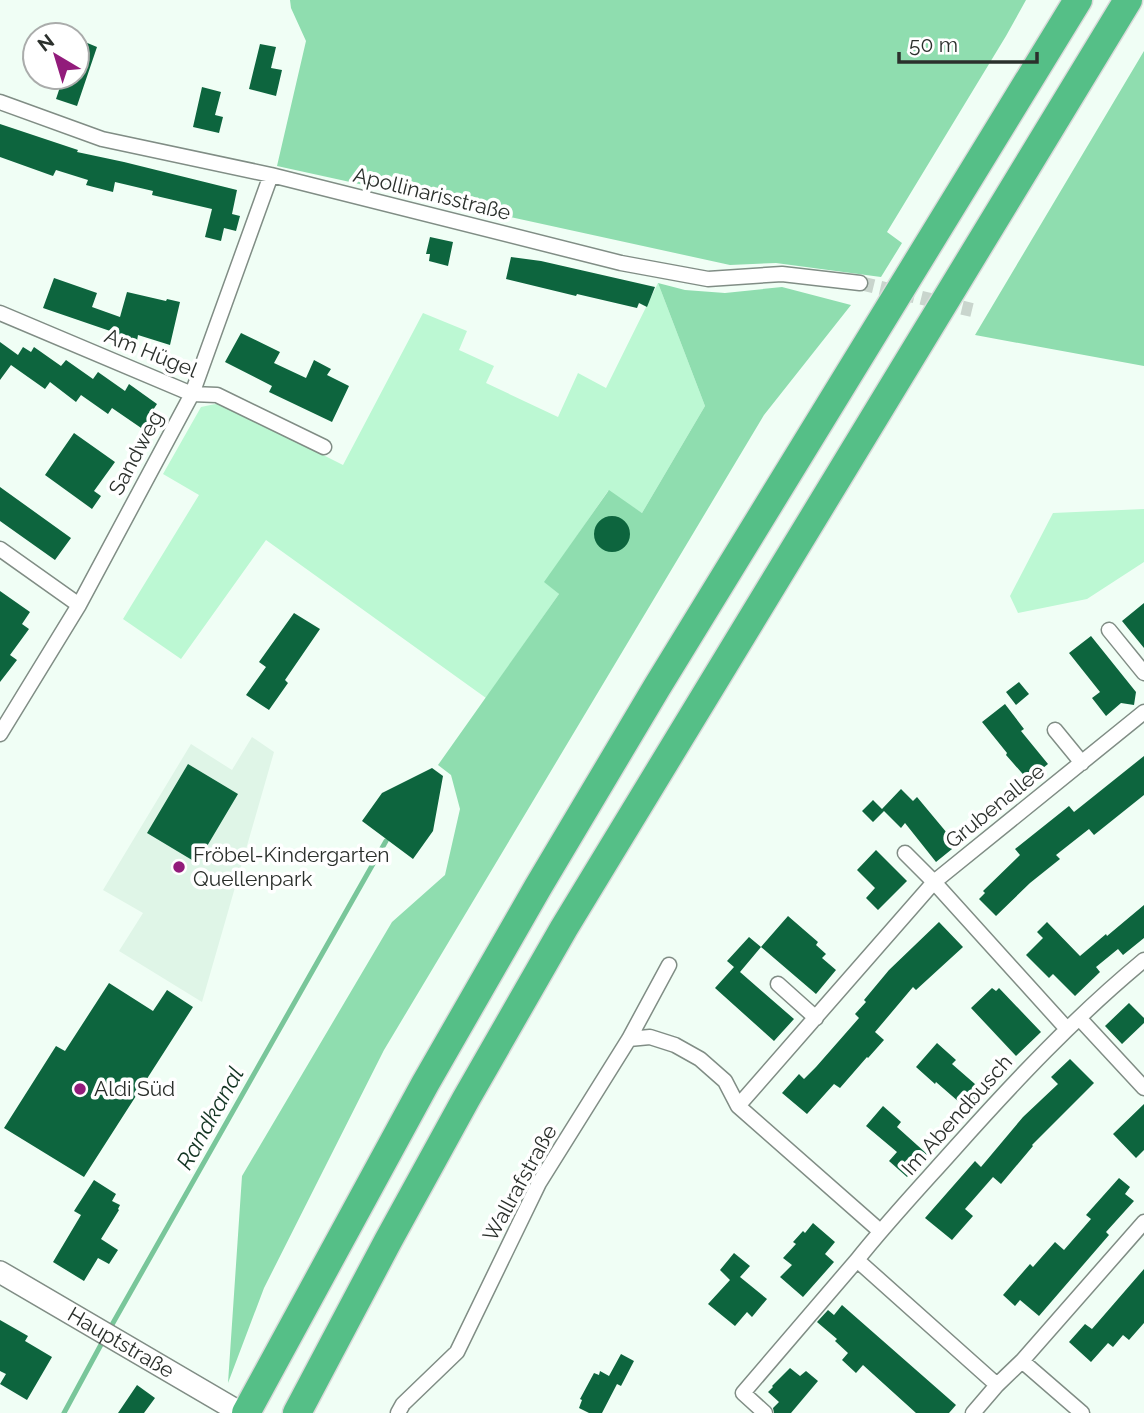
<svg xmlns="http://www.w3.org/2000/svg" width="1144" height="1413" viewBox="0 0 1144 1413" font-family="Raleway,sans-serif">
<rect width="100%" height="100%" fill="#f0fef5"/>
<!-- built -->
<path fill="#dff5e7" d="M252,737L274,752L202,1002L119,951L143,913L103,890L191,744L232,770Z"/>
<!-- green -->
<path fill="#bcf8d3" d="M658,283L705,406L642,513L608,491L545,582L559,594L486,698L266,540L181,659L123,619L199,495L163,474L201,407L220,403L343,465L423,313L467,331L459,350L494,366L486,383L558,417L578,373L606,388Z
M1144,509V562L1087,599L1018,613L1010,596L1053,513Z"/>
<!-- forest -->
<path fill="#8fddaf" d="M290,0H1026L1006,36L887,232L902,243L881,277L776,263L730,265L277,166L306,41L291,8Z
M1144,51V366L975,335Z
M658,283L685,290L725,293L782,287L851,305L764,415L384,1050L264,1288L228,1383L242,1176L392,922L445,875L460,809L451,775L438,765L559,594L544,582L609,490L642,513L705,406Z"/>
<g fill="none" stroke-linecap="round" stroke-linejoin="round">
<!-- stream -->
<path stroke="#79c69a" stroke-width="5" d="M109,1330L386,841
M64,1413L104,1339"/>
</g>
<!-- building -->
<path fill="#0d653e" d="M85,42L97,47L77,106L56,99L63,78L71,81L72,77H77V64Z
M260,44L276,47L271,68L282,70L276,96L249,89Z
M202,87L221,92L215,115L223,117L219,133L193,127Z
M0,124L78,150L77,152L124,162L237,190L232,214L240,216L236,231L224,228L221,241L205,237L212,209L152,195L153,191L115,182L113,192L86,185L88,180L56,170L53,176L0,157Z
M430,237L453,242L448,266L429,261L430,254H426Z
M511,257L541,261L655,287L647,307L639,303L637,308L577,294L576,296L506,279Z
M54,278L97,293L92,307L120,317L127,292L166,301L167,299L180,302L170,345L138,335L137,341L116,336V333L43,308Z
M241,333L280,352L274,363L306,378L314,360L331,369L327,375L349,386L332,422L269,392L272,386L225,362Z
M0,342L18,355L23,347L31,352L34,347L61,366L66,360L93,379L98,372L125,391L129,384L157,404L151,413L158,417L147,432L112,408L108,414L81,395L76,402L50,382L45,389L11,365L0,380Z
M74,433L115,462L94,491L101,496L92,509L45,475Z
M0,487L71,538L55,560L0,521Z
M594 534a18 18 0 1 1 36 0a18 18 0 1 1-36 0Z
M0,591L30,612L22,624L29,629L10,655L17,660L0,682Z
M1144,603V648L1122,621Z
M294,613L320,629L285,680L288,683L269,710L246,695L266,667L259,662Z
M1091,636L1136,692L1134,705L1121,703L1106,716L1092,698L1100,692L1069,653Z
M1019,682L1029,694L1016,705L1006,692Z
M1005,704L1024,729L1021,731L1048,764L1028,780L1006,755L1007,753L982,722Z
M1144,756V795L1094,835L1089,829L1056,855L1060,859L1030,883L996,916L979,899L985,893L983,891L1020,855L1015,849L1069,806L1074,812Z
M188,764L238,794L197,863L147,833Z
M432,768L443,776L433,831L413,859L362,821L382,793Z
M901,789L913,801L917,797L957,845L936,862L905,823L901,828L884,811L873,822L862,811L873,800L882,809Z
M876,850L907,881L878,910L866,898L875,888L857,870Z
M1144,905V938L1123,955L1118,949L1096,967L1100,972L1075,996L1053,974L1049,978L1026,955L1043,938L1037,932L1047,922L1080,956L1106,934L1107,936Z
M788,916L818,942L816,945L826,954L822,958L836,970L816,994L761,947Z
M939,922L963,947L916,990L913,987L875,1032L884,1040L868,1058L867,1057L840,1088L834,1084L807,1114L782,1093L799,1074L804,1079L816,1067L859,1018L855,1014L866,1002L864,1000L889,970Z
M749,937L761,947L740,972L794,1019L774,1041L715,988L734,967L727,961Z
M109,983L153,1011L167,990L193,1007L84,1177L4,1128L56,1046L65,1051Z
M992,988L996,991L999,988L1041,1032L1016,1056L971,1008Z
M1129,1003L1144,1018V1023L1122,1044L1105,1026Z
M937,1043L956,1060L952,1064L983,1091L967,1109L936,1082L935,1084L916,1067Z
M1070,1059L1094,1083L1032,1145L1033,1146L1001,1184L993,1177L965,1209L973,1216L952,1240L925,1218L975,1161L981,1167L1023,1117L1058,1084L1051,1077Z
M1144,1104V1150L1136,1158L1113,1134Z
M883,1106L901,1122L897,1127L927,1154L907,1177L889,1161L897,1152L866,1126Z
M1119,1178L1130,1187L1125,1194L1134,1201L1106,1232L1109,1235L1039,1316L1020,1300L1015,1306L1003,1295L1030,1264L1033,1267L1055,1242L1064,1250L1091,1219L1086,1215Z
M94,1180L116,1194L112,1201L120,1205L118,1209L119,1210L101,1239L118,1250L109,1264L98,1258L84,1281L53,1262L81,1215L74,1211Z
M813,1223L835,1242L825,1254L834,1262L803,1297L780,1277L792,1265L783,1258L796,1244L793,1242L803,1231L805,1233Z
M734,1253L750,1266L740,1277L767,1299L752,1317L747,1312L735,1326L708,1304L730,1280L720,1270Z
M1144,1269V1323L1129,1340L1123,1335L1113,1347L1108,1343L1091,1362L1069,1342L1085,1324L1092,1329Z
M842,1305L956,1405L949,1413H916L863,1365L856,1373L842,1360L848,1353L835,1341L837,1339L817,1322L828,1310L834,1315Z
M0,1320L28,1336L25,1341L52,1357L27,1400L0,1384L6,1374L0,1371Z
M621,1354L634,1361L621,1386L617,1384L602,1413H589L579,1408L582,1400L580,1399L594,1373L599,1375L600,1371L609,1376Z
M790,1368L800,1376L806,1371L818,1381L791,1413H774L773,1408L779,1402L768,1392L773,1387L772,1386Z
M137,1385L155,1398L144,1413H118Z"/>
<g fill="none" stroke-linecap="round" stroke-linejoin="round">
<!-- minor-tunnel -->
<path stroke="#c9d5cd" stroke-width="14" stroke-dasharray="14 7" stroke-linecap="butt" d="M860,283L972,310"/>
<defs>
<path id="minor" d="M0,102L102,139L271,175L621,263L708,279L782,274L860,283
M0,313L192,394L217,395L324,447
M0,549L79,605
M1109,630L1144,673
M1055,730L1082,763
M0,734L79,605L192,394L271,175
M905,853L934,882L1067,1029
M778,984L816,1018
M1080,1019L1144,1088
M629,1039L650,1037L675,1045L700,1059L725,1081L738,1106L880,1231
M738,1106L934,882L1144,712
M1022,1361L1082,1413
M997,1385L857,1260C888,1221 922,1185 955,1148C1014,1082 1075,1017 1144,960
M398,1413L403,1404L457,1352L539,1183L629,1039L669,965
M765,1413L743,1393L857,1260
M973,1413L997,1385L1022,1361L1144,1222"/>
<g id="secondary">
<path id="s1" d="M0,1272L241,1413"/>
</g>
<path id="motorway" d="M246,1413L425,1084L538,887L657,687L1078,0
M297,1413L388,1241L466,1099L564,928L1128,0"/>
</defs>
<!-- minor casing -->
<use href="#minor" stroke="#808d85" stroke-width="17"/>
<!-- secondary casing -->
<use href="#secondary" stroke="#808d85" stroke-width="24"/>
<!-- motorway casing -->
<use href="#motorway" stroke="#d9dad9" stroke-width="31"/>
<!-- minor -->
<use href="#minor" stroke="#fff" stroke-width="14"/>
<!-- secondary -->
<use href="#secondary" stroke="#fff" stroke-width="21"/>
<!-- motorway -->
<use href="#motorway" stroke="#55bf87" stroke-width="28"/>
</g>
<!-- markers -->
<g fill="#921c7b" stroke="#fff" stroke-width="2.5">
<circle cx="179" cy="867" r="7"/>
<circle cx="80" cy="1089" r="7"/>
</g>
<g text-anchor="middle" stroke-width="7" stroke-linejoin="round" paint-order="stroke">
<!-- street labels -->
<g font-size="21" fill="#2b302c" stroke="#fff">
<text transform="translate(432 194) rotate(14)" y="7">Apollinarisstraße</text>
<text transform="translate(151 353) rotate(22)" y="7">Am Hügel</text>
<text transform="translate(136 453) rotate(-62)" y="7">Sandweg</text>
<text transform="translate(995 806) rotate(-39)" y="7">Grubenallee</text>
<text transform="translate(957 1115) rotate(-48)" y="7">Im Abendbusch</text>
<text transform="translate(520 1183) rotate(-61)" y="7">Wallrafstraße</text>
<text dy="7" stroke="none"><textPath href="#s1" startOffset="140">Hauptstraße</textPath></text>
</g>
<!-- poi labels -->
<g font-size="21" fill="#2b302c" stroke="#fff" text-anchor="start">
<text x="193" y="862">Fröbel-Kindergarten<tspan x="193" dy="24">Quellenpark</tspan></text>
<text x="94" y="1096">Aldi Süd</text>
</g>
<!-- water labels -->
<g font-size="23" font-style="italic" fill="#133523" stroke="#fff">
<text transform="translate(210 1118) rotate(-61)" y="8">Randkanal</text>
</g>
</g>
<!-- north arrow -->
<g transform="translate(56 56) rotate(322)"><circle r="33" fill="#ffffff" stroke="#aaacab" stroke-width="2"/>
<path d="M0-5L12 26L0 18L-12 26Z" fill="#921c7b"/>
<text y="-10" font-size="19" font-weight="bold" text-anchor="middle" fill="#2b302c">N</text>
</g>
<!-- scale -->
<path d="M899 52v10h138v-10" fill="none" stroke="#2b302c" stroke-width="3.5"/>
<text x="909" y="52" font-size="21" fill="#2b302c" stroke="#ffffff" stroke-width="5" paint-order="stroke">50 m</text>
</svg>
